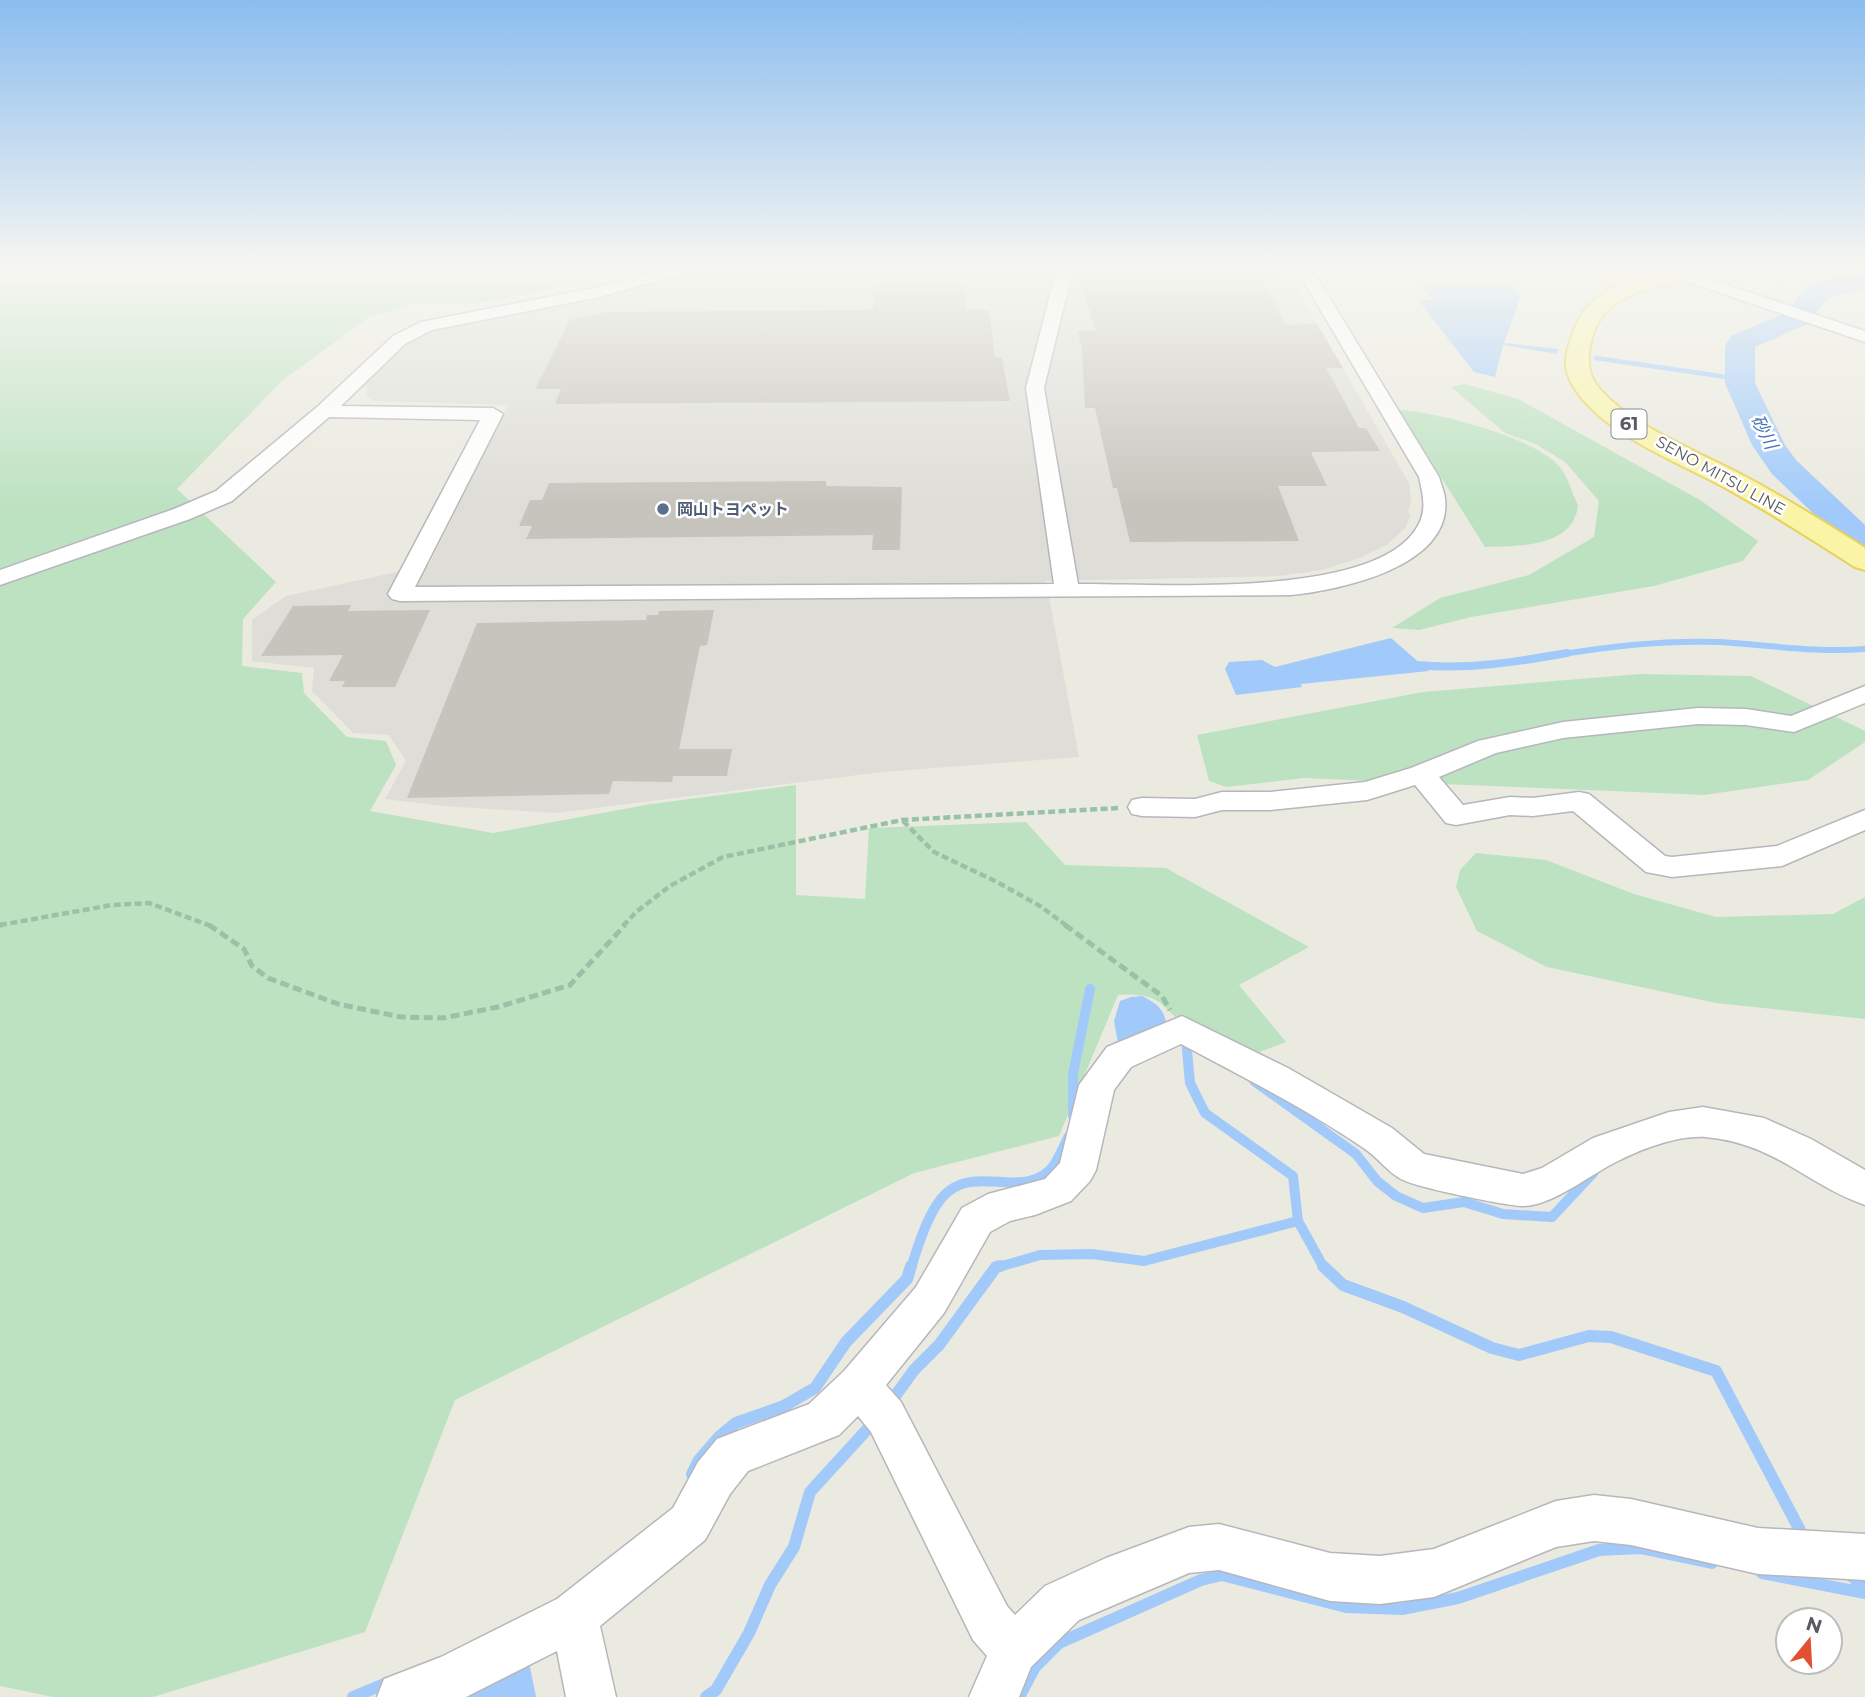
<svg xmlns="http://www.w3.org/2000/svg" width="1865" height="1697" viewBox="0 0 1865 1697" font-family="Montserrat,'Noto Sans JP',sans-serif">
<rect width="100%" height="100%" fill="#ebeae0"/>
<!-- industrial -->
<path fill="#deddd8" d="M703,268H1274L1293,282L1409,483L1411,500L1408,513L1411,514L1405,528L1387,545L1359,558L1322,570L1279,576L1046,581L1079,757L882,772L556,813L442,806L385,799L406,761L389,735L353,733L312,691L314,668L252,661V620L286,596L429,565L508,405L373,401L366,395L368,387L361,383L407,342L438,327L589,298Z"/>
<!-- green -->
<path fill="#bde2c1" d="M0,268H657L475,304L417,303L369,317L283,380L177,489L276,582L243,619L242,666L302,673L304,693L347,737L386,741L396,765L370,811L493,833L651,804L796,785V895L865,899L869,828L1026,822L1065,865L1166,868L1309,947L1239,985L1286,1042L1249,1056C1229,1047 1207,1039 1189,1027C1155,1005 1166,993 1118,995L1059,1136L914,1173L455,1400L365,1632L153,1697H53L0,1686Z
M1465,384L1518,399L1700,500L1758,541L1743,561L1654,586L1471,617L1419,630L1392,628L1440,598L1529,575L1594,537L1599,501L1565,462L1536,444L1505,433L1451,387Z
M1399,410C1434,411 1536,438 1559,466C1568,476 1572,494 1578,505C1574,548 1517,546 1485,547Z
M1640,674L1751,676L1865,731V742L1808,780L1704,795L1304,778L1227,787L1209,781L1197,735L1423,692Z
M1476,853L1546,860L1634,894L1716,917L1833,914L1865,897V1019L1716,1003L1547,967L1477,931L1456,887L1460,870Z"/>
<!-- water -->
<path fill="#a1cafa" d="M1421,285H1511L1521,296L1504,343L1558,349L1557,354L1503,345L1495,377L1474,372L1419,301L1433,300Z
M1391,638L1429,671L1301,684L1302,687L1236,695L1225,669L1229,662L1262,660L1275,667Z
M1142,996C1158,1004 1167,1011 1166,1030L1118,1043L1114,1021L1120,1001L1131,997Z
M527,1652L536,1697H454Z"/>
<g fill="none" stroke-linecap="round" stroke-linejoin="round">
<!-- stream-far4 -->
<path stroke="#a1cafa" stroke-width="4.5" d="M1596,358L1740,379"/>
<!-- stream-far3 -->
<path stroke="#a1cafa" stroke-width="6" d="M1557,655C1610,646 1664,640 1719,642C1768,645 1816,653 1865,649"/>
<!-- stream-far2 -->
<path stroke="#a1cafa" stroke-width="8" d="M1417,665C1468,670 1516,662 1567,653"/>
<!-- stream-far1 -->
<path stroke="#a1cafa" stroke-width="10" d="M1186,1039L1190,1083L1205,1113L1293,1176L1298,1221
M1254,1081L1356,1154L1377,1181L1396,1196L1423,1208L1464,1202L1503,1214L1552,1217L1594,1172
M1073,1116V1074L1090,989
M911,1268C918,1246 930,1205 949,1191C980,1166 1028,1201 1054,1165C1060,1156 1064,1145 1069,1136
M995,1268L1040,1255L1092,1254L1144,1261L1298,1221L1324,1268"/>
<!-- stream -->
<path stroke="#a1cafa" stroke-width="12" d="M1323,1266L1343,1285L1403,1307L1492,1348L1519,1355L1589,1336L1611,1337L1716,1371L1803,1536
M893,1399L914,1370L939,1345L996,1267L1000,1266
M692,1474L699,1460L719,1437L736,1423L784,1406L815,1388L846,1342L907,1279L911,1266
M1762,1573L1865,1593
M1848,1573L1865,1587
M353,1697L389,1682
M706,1697L716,1690L749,1633L770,1585L794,1547L810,1492L873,1423
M1019,1697L1035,1667L1059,1643L1201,1580L1222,1575L1346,1607L1402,1609L1458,1598L1599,1550L1640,1548L1712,1563"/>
<!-- river -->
<path fill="#a1cafa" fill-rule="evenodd" d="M1865,272V288L1828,298L1807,324L1755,347V383L1785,445L1796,460L1865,525V558L1852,555L1816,516L1772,474L1752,445L1725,383V346L1731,336L1787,312L1808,286L1820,281Z"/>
</g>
<!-- building -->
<path fill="#c6c4bd" d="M1079,279H1262L1286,325L1317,324L1343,368H1326L1359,428H1366L1380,451L1311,452L1327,486H1278L1299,541L1130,542L1117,488H1113L1095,408H1085L1082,347L1077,331L1096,330Z
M964,285L967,310H989L995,357L1002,358L1010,401L555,404L561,389H535L570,320L607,312L873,310V286Z
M826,481V486L902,487L900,550H872L873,535L526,539L532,526H519L530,500H542L549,483Z
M351,605L348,611L430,610L395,687H342L345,681H329L343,655L261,656L293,606Z
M714,610L707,645L700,646L679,749H732L727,776H673L672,782L613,781L609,794L407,798L477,623L646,620L647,615H658L659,611Z"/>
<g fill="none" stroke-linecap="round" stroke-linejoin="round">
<defs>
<path id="minor" d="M669,268H696L694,271L595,298L432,330L405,344L341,406L493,408L503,414L415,587L1054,584L1026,388L1057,268H1073L1044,388L1078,584C1152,583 1390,602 1421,519C1426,505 1422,491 1419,477L1304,282L1286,268H1305L1318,279L1439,477C1441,484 1444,491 1445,498C1453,567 1340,590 1291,595L400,601L392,599L388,594L480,420L329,417L232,501L190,519L0,585V570L174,509L216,491L317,407L393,336L421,322L594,288Z
M1685,271L1865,331V342L1679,279L1677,276Z
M1865,686V703L1794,732L1746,725L1698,724L1563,738L1496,753L1439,777L1463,805L1510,797L1533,798L1579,792L1589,794L1665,856L1672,857L1777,846L1865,810V830L1782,866L1672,877L1646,872L1573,811L1533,816L1510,815L1456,825L1446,823L1415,785L1367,800L1270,810H1222L1195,817L1142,816L1132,814L1128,807L1132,800L1142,798L1195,799L1222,792H1270L1365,782L1411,768L1478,741L1563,722L1698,708L1746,709L1791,716Z
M1182,1016L1288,1068L1392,1128L1424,1154L1523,1174L1542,1168L1593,1138L1669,1112L1703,1107L1764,1118L1811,1139L1865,1170V1205C1805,1184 1777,1144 1706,1137C1679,1135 1644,1148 1620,1160C1593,1172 1551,1208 1520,1206C1499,1204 1418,1188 1401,1179C1388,1172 1378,1158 1365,1149C1307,1109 1243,1077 1181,1044L1131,1067L1114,1090L1096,1170L1090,1181L1071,1201L1035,1215L1010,1221L990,1232L944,1313L886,1385L901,1402L1007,1606L1015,1615L1045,1586L1106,1558L1189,1527L1219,1524L1330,1553L1380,1556L1434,1549L1556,1501L1594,1495L1631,1499L1758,1528L1865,1534V1580L1758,1574L1631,1545L1594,1541L1556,1547L1434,1597L1380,1604L1330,1601L1219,1570L1189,1573L1079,1620L1031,1667L1019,1697H969L987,1656L973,1640L871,1432L858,1416L839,1435L748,1471L730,1494L705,1540L600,1626L616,1697H566L557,1651L466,1697H377L384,1679L441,1657L557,1599L673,1508L698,1462L717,1439L809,1404L844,1371L916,1287L962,1208L988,1194L1045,1179L1060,1163L1079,1085L1107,1047Z"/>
<path id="primary" d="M1582,268H1611L1639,279L1686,268H1729L1726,272C1689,282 1642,282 1610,308C1593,321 1582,361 1594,381C1620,422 1704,454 1746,477C1787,499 1826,523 1865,548V570L1855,567C1814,541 1774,515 1731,491C1682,463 1596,433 1570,380C1562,364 1567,349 1573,333C1581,309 1595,296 1619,286L1585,272Z"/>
</defs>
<!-- minor casing -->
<use href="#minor" stroke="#b6b7bc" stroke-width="3"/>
<!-- primary casing -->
<use href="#primary" stroke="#e9d05b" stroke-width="4"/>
<!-- path-far1 -->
<path stroke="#97c2a7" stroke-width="4.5" stroke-dasharray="7 3.5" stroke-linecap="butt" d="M903,821L934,852L997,882L1040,906L1067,926
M0,925L112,905L149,903L211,926
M623,926L636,912L670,886L723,857L902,820L1119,808"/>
<!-- path -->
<path stroke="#97c2a7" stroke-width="5" stroke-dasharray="9 4.5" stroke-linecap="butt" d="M0,925H3
M209,925L244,949L252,966L268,978L338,1004L401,1017L443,1018L498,1007L570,985L625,925
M1065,925L1162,996L1170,1010"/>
<!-- minor -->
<use href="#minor" fill="#fff" fill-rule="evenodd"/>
<!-- primary -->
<use href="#primary" fill="#faf5a6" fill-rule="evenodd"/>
</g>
<!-- sky -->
<linearGradient id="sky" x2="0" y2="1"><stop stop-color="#8bbdef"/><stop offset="0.53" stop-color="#f6f6f1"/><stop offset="1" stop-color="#f6f6f1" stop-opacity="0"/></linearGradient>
<rect width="1865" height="506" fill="url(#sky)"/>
<!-- markers -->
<circle fill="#5c6f8a" stroke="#fff" stroke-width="2.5" cx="663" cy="509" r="7"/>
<g text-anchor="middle" stroke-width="5" stroke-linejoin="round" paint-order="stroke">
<!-- far-street labels -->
<g font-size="16" fill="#595b60" stroke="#fff">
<text transform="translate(1721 475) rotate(29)" y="6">SENO MITSU LINE</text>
</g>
<!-- far-service labels -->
<g font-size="16" font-weight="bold" fill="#4e5e75" stroke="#fff" text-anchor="start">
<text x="677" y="515">岡山トヨペット</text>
</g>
<!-- shield labels -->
<rect fill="#fff" stroke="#8b8c90" stroke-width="2" x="1611.5" y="409.5" width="35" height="29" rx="5"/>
<g font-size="18" font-weight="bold" fill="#595b60">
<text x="1629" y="430">61</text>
</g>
<!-- far-water labels -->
<g font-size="18" font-style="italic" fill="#4673bb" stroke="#fff">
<text transform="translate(1764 432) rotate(63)" y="6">砂川</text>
</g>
</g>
<!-- north arrow -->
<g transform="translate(1809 1641) rotate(18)"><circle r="33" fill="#ffffff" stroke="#bdbdbf" stroke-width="2"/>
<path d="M0-5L12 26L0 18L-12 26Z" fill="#df5132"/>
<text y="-10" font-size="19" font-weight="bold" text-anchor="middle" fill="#595b60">N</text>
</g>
</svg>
